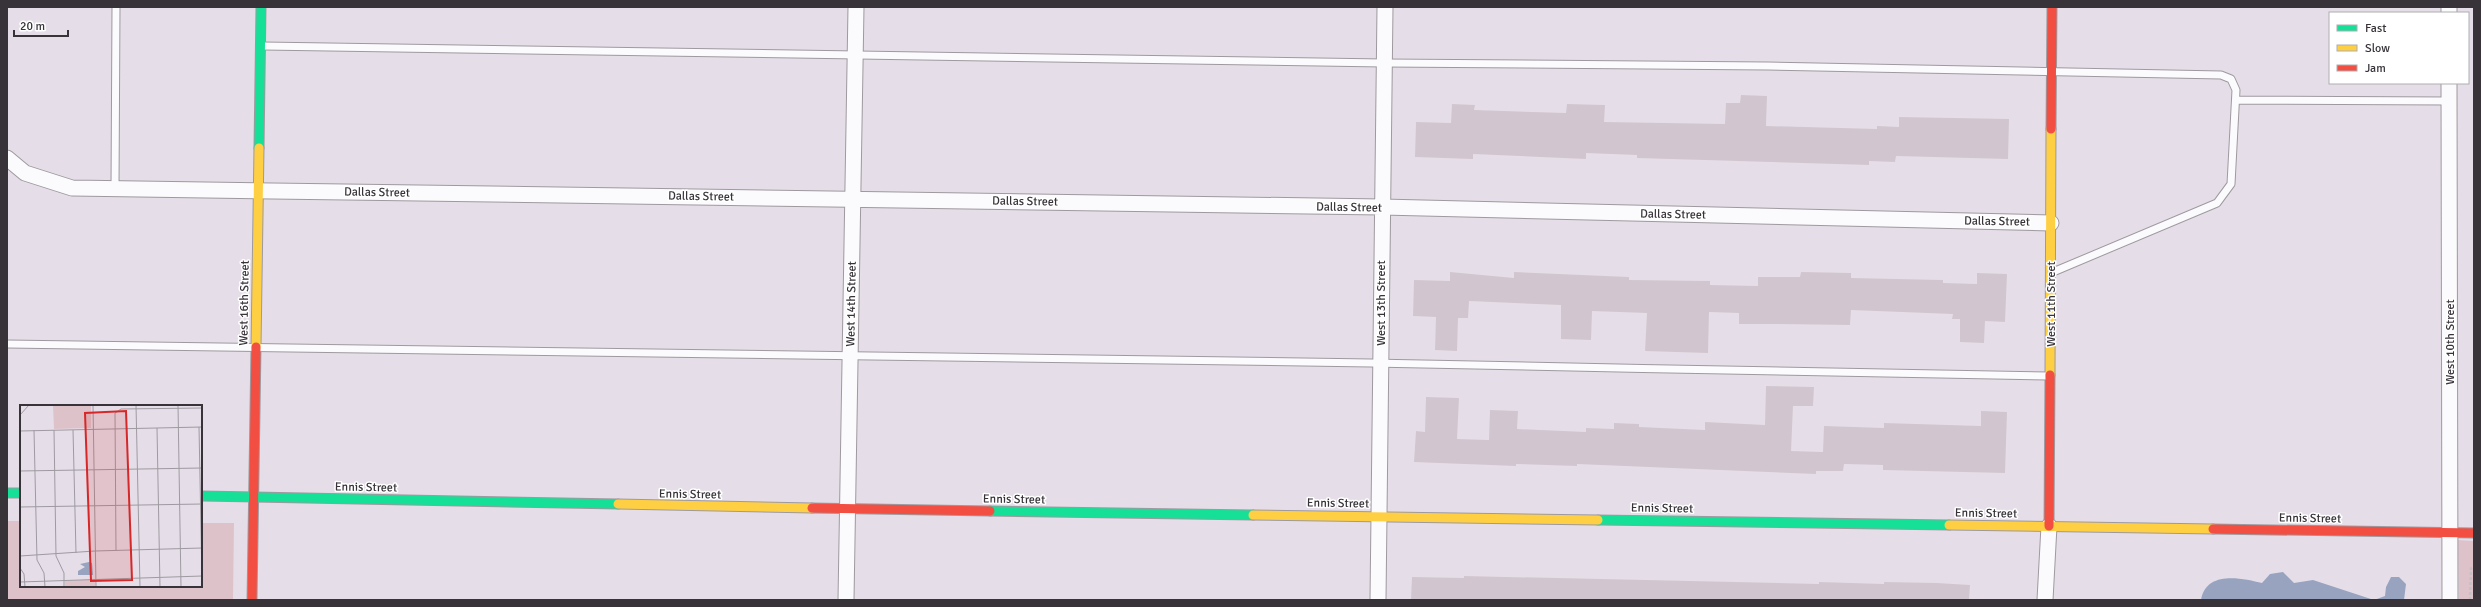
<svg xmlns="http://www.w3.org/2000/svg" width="2481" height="607" viewBox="0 0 2481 607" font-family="Signika,sans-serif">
<rect width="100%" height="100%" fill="#e5dee8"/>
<!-- green -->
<path fill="#dec2ca" d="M7,521H21V586H201V523H234L233,600H7Z
M2458,540L2474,541V600H2459Z"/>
<!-- water -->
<path fill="#98a3c0" d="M2283,572L2294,583L2313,580L2374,600L2385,596L2386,587L2391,577H2399L2406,584L2404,600H2201C2206,570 2242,578 2262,583L2270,574Z"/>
<!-- building -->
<path fill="#d1c6cf" d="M1741,95L1767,96L1766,126L1877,129V126L1899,127V117L2009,119L2008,159L1896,156L1895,162L1869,161V165L1637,158V155L1586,153V159L1473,154V159L1415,157L1416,122L1451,123L1452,104L1475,105L1474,110L1566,113L1567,104L1605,105L1604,122L1725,124L1726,103H1740Z
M1450,272L1514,278V272L1629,277V280L1710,281V285L1758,286V277H1800L1801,272L1851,273V278L1943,280V283L1977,284V273L2007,274L2005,322L1985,321L1984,343L1960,342V319H1952L1953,314L1851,310L1850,325L1778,324H1739V313L1709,312L1708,353L1645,351L1647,313L1592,311L1591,340L1561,339V305L1469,301L1468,318H1458L1457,351L1435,350L1436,317L1413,316L1414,280L1450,281Z
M1766,386L1814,387L1813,406H1793L1791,451L1823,452L1824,426L1884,428V423L1981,426V411L2007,412L2005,473L1883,470V465L1844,464L1843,471H1816V474L1577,464V466L1516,464V466L1414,462L1416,431L1425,432L1426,397L1459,398L1457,439L1489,440L1490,410L1518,411L1517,429L1586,432V428L1614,429V423L1639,424V427L1705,430V422L1765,425Z
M1464,576L1819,584V582L1884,584V582L1937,583L1970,585L1969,600H1411L1412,577L1464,578Z"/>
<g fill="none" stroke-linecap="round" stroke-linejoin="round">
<defs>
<path id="lane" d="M263,46L1384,63L1768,66L2221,75L2231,79L2236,90L2231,184L2217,203L2053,272
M2236,100L2449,101
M115,188L116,7
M7,344C462,352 917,357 1371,363C1597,367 1823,373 2049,376"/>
<path id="street" d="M2449,7V13
M2449,83L2450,600
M7,158L25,173L72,188L1382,207L2051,223
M846,600L856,7
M1378,600L1385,7
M2045,600L2049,526"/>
<path id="fast" d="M259,148L261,7
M7,493H21
M201,496L618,504
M990,511L1253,515
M1598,520L1949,525"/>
<path id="slow" d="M256,347L259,148
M2050,375L2051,129
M618,504L812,508
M1253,515L1598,520
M1949,525L2213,529"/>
<path id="jam" d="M2051,129L2052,7
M812,508L990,511
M2049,526L2050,375
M2213,529L2474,533
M252,600L256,347"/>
</defs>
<!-- lane casing -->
<use href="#lane" stroke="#9e999f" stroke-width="9"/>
<!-- street casing -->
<use href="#street" stroke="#9e999f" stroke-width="17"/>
<!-- fast casing -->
<use href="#fast" stroke="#9e999f" stroke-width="11"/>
<!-- slow casing -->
<use href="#slow" stroke="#9e999f" stroke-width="11"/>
<!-- jam casing -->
<use href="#jam" stroke="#9e999f" stroke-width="11"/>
<!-- path -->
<path stroke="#c3c1c4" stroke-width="2.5" stroke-dasharray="3 2" stroke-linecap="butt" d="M2470,600L2471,568L2474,566"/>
<!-- lane -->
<use href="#lane" stroke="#fbfafc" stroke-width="7"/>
<!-- street -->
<use href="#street" stroke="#fbfafc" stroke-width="15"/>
<!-- fast -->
<use href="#fast" stroke="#16e098" stroke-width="9"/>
<!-- slow -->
<use href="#slow" stroke="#ffcf43" stroke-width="9"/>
<!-- jam -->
<use href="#jam" stroke="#f24e42" stroke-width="9"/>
</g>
<g text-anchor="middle" stroke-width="3" stroke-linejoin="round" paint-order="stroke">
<!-- street labels -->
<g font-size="12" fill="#373339" stroke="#fff">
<text transform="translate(377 192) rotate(1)" y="4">Dallas Street</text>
<text transform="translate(701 196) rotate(1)" y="4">Dallas Street</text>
<text transform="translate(1025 201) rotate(1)" y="4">Dallas Street</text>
<text transform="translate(1349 207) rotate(1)" y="4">Dallas Street</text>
<text transform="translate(1673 214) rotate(1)" y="4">Dallas Street</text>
<text transform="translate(1997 221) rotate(1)" y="4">Dallas Street</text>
<text transform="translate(244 303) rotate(-89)" y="4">West 16th Street</text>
<text transform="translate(1381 303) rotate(-90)" y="4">West 13th Street</text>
<text transform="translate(851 304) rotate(-89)" y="4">West 14th Street</text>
<text transform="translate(2051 304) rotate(-90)" y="4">West 11th Street</text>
<text transform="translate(2450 342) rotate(-90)" y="4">West 10th Street</text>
<text transform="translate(366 487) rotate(1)" y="4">Ennis Street</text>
<text transform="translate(690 494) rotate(1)" y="4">Ennis Street</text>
<text transform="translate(1014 499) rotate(1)" y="4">Ennis Street</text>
<text transform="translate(1338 503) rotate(1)" y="4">Ennis Street</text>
<text transform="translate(1662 508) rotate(1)" y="4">Ennis Street</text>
<text transform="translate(1986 513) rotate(1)" y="4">Ennis Street</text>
<text transform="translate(2310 518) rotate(1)" y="4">Ennis Street</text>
</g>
</g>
<!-- overview -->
<g transform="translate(20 405)">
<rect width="182" height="182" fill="#e5dee8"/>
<path d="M33,0H71V23L34,24ZM75,174V182H45V176Z" fill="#dec2ca"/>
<path d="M69,157L72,158L73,170H58V166L65,162L60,159Z" fill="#98a3c0"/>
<path fill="none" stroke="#9f9aa2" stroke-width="1" d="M73,0L76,182M116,0L120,182M158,0L161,182M0,10L9,0M179,22L182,175M137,23L140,182M14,25L17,155L24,168L25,182M34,25L36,151L44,168V182M53,25L56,148M0,26L182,22M0,66L182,63M0,102L182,99M75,146L182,143M96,146L95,8L101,4L182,3M0,151L75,146M0,163L4,169L5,182M0,177L182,171"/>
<path fill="#d62828" fill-opacity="0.15" stroke="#d62828" stroke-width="2" d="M106,6L112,175L71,176L65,8Z"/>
<rect width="182" height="182" fill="none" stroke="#373339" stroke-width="2"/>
</g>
<!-- border -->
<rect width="2481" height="607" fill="none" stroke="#373339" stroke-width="16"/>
<!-- legend -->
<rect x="2329" y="12" width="140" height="72" fill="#ffffff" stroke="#afadb0"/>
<rect x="2337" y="25" width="20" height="6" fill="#16e098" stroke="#afadb0"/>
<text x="2365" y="32" font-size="12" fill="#373339">Fast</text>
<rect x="2337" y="45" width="20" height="6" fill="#ffcf43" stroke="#afadb0"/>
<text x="2365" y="52" font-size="12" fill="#373339">Slow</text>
<rect x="2337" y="65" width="20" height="6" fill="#f24e42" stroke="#afadb0"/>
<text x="2365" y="72" font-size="12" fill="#373339">Jam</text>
<!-- scale -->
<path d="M14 30v6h54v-6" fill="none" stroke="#373339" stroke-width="2"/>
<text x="20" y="30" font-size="12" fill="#373339" stroke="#ffffff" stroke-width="3" paint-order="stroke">20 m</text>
</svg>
